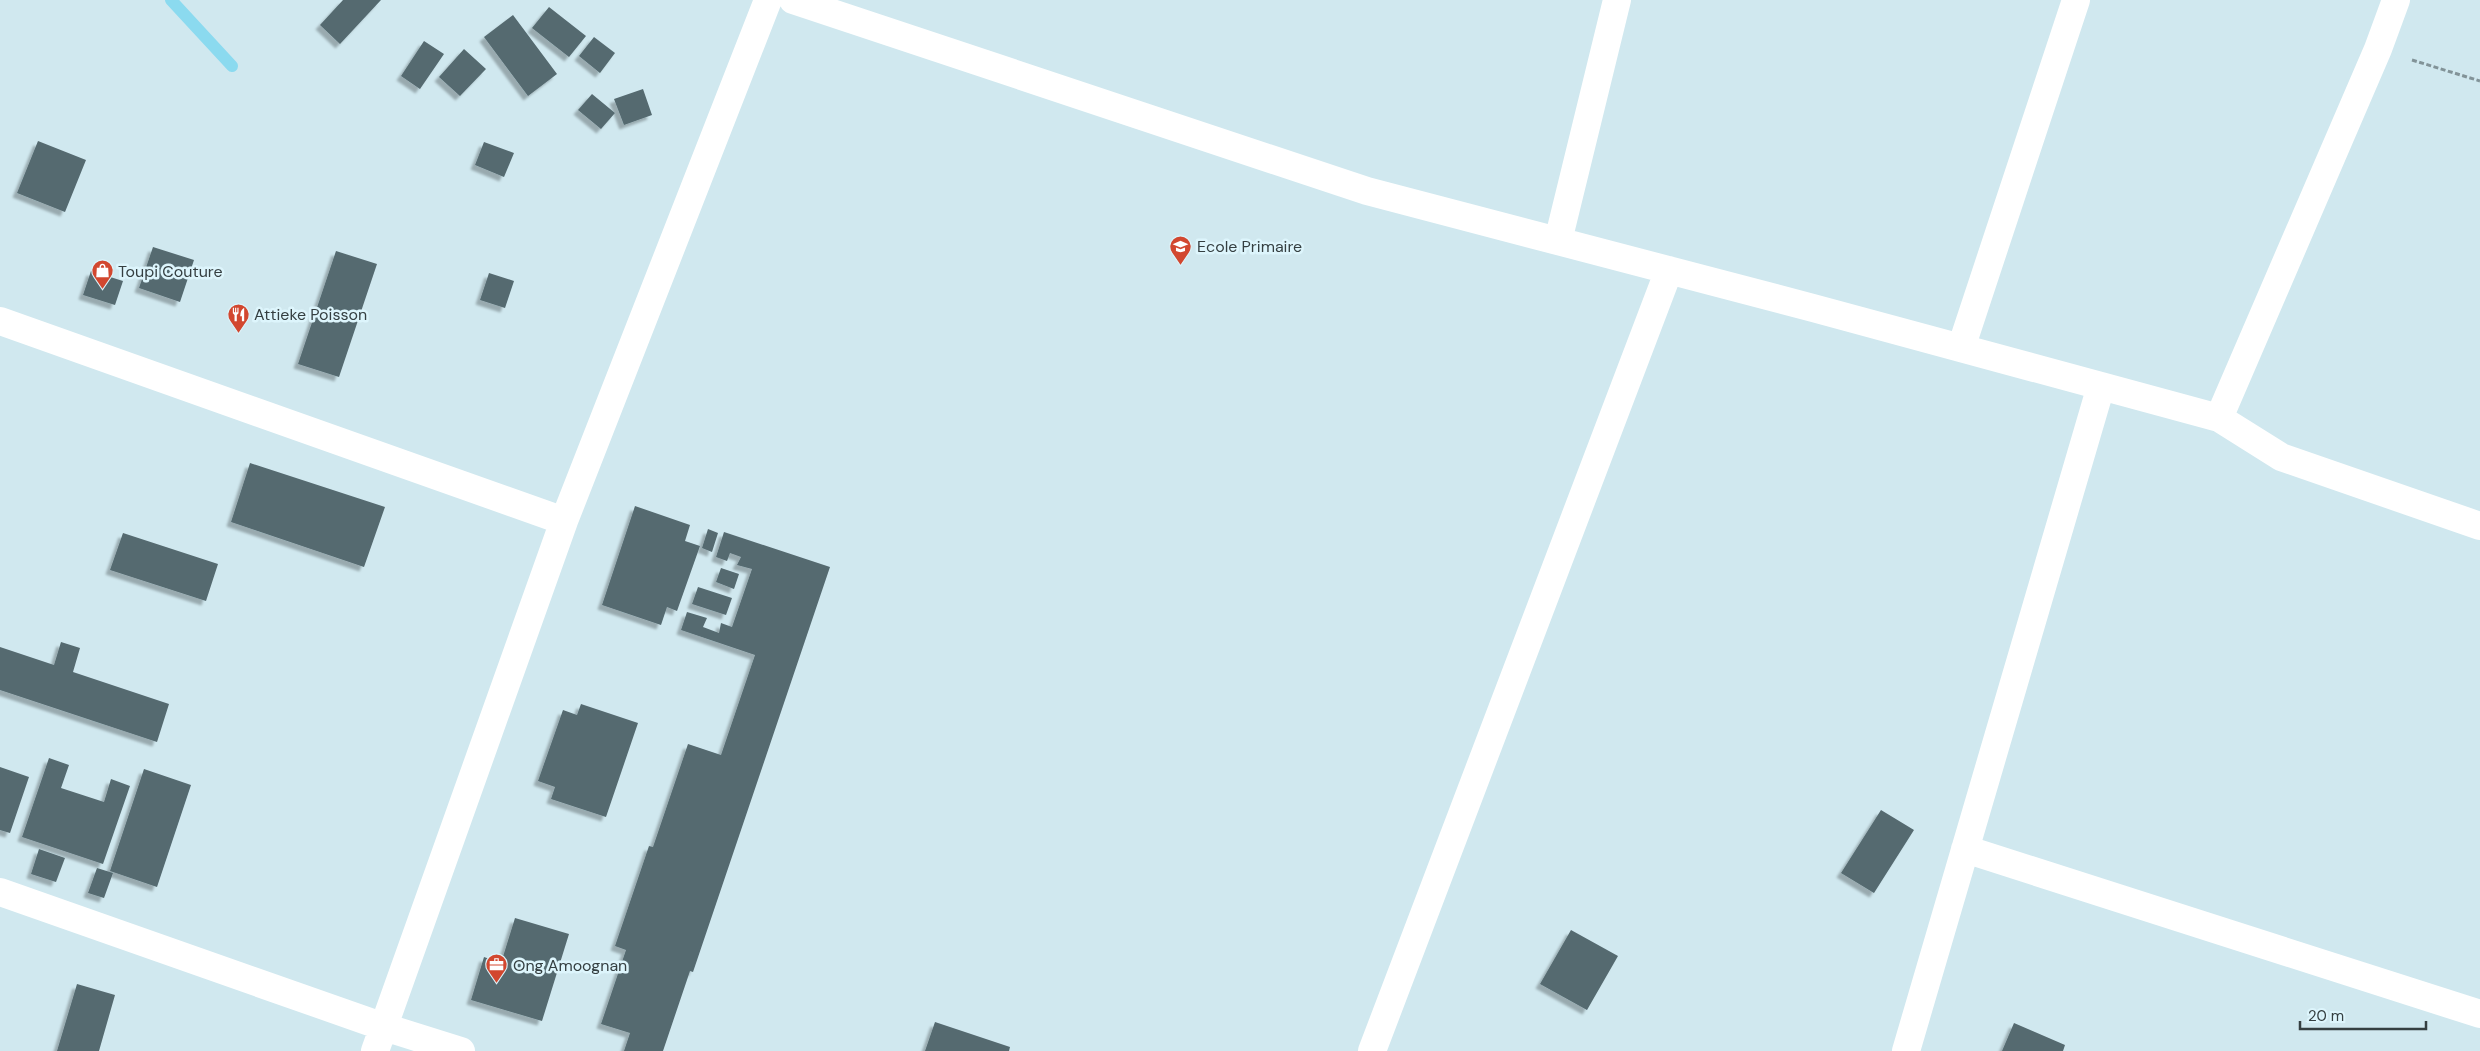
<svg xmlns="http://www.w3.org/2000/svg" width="2480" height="1051" viewBox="0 0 2480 1051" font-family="'DM Sans',sans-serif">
<defs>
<filter id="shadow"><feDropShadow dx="-4.5" dy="4.5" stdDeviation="1" flood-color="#0004"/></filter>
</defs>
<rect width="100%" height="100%" fill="#d0e8ef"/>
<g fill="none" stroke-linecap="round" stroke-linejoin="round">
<!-- stream -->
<path stroke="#8bdaef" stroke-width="12" d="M171,0L232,66"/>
</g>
<!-- building -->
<path fill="#556a70" filter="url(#shadow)" d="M343,0H381L340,44L320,25Z
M549,7L586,36L569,57L532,28Z
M513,15L557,74L528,96L484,37Z
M594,37L615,53L600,73L579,56Z
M424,41L444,54L420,89L401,76Z
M464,49L486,69L460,96L439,77Z
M643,89L652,115L624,125L614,99Z
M592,94L615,113L601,129L578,110Z
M38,141L86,160L65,212L17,193Z
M484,142L514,153L504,177L475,165Z
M153,247L194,260L180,302L139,288Z
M336,251L377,264L339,377L298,364Z
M91,271L123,281L115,305L83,295Z
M489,273L514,281L505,308L480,300Z
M250,463L385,507L364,567L231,522Z
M635,506L690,525L685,541L700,546L677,611L667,607L661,625L602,605Z
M708,529L718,533L712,552L702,548Z
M724,532L830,567L693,972L690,971L663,1051H624L630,1033L601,1024L626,950L615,946L649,846L653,847L688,744L721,755L755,655L681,630L687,612L707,618L703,627L719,633L721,623L732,627L752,569L737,565L741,557L730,553L727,561L716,557Z
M123,533L218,564L206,601L110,570Z
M721,568L739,574L734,589L716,582Z
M698,587L732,598L726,615L692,604Z
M61,642L80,648L73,672L169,704L157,742L0,690V647L54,665Z
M581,704L638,723L606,817L551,799L555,787L538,781L563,710L577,715Z
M49,758L69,765L61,788L104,802L111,779L130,786L103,864L22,837Z
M0,767L29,777L10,833L0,830Z
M144,769L191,785L157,887L110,871Z
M1881,810L1914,830L1874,893L1841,873Z
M39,849L65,858L56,882L31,874Z
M97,868L113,873L104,898L88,893Z
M515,918L569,934L542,1021L471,1000L484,957L501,963Z
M1571,930L1618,956L1587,1010L1540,984Z
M77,984L115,995L99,1051H57Z
M935,1022L1010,1047L1009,1051H925Z
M2014,1023L2065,1045L2063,1051H2002Z"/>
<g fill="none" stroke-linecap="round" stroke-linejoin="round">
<!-- path -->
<path stroke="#829398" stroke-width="3" stroke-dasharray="5 2.5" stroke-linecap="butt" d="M2412,60L2480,81"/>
<!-- minor -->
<path stroke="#fff" stroke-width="28" d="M793,0L1367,191L1813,308L2219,418L2281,457L2480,526
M1558,241L1617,0
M0,321L564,521
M1961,348L2076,0
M2219,418L2378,49L2396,0
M1965,849L2480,1014
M0,892L384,1027L461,1051
M375,1051L564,521L768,0
M1372,1051L1669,270
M1906,1051L2101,386"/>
</g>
<!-- icons -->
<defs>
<symbol id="school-pin" viewBox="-11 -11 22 30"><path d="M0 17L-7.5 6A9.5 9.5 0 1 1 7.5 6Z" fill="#d2472f" stroke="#ddf5fc"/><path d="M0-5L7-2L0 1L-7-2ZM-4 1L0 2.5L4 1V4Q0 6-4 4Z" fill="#fff"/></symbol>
<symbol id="shop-pin" viewBox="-11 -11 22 30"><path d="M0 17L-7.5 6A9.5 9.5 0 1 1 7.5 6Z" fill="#d2472f" stroke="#ddf5fc"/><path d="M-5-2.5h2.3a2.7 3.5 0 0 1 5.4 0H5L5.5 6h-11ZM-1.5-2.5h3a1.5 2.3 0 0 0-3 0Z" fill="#fff"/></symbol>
<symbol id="restaurant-pin" viewBox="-11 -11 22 30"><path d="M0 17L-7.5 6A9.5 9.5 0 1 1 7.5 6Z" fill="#d2472f" stroke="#ddf5fc"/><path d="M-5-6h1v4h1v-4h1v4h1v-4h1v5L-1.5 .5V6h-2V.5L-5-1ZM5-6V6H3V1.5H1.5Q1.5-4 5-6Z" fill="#fff"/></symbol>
<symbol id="office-pin" viewBox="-11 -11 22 30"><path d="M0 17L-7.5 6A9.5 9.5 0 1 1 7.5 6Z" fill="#d2472f" stroke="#ddf5fc"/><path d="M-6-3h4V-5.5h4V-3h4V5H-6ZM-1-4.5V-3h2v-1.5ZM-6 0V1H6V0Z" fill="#fff"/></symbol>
</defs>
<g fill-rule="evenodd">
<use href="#school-pin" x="1168" y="234" width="25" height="34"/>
<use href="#shop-pin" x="90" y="258" width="25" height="34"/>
<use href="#restaurant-pin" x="226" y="302" width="25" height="34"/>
<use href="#office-pin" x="484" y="952" width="25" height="34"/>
</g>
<g text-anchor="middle" stroke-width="5" stroke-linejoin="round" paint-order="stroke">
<!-- poi labels -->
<g font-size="16" fill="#353f41" stroke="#ddf5fc" text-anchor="start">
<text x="1197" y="252">Ecole Primaire</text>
<text x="118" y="277">Toupi Couture</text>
<text x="254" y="320">Attieke Poisson</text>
<text x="513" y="971">Ong Amoognan</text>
</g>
</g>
<!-- scale -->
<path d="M2300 1021v8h126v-8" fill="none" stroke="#353f41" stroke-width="2.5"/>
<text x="2308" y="1021" font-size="15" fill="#353f41" stroke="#ddf5fc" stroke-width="4" paint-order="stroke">20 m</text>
</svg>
